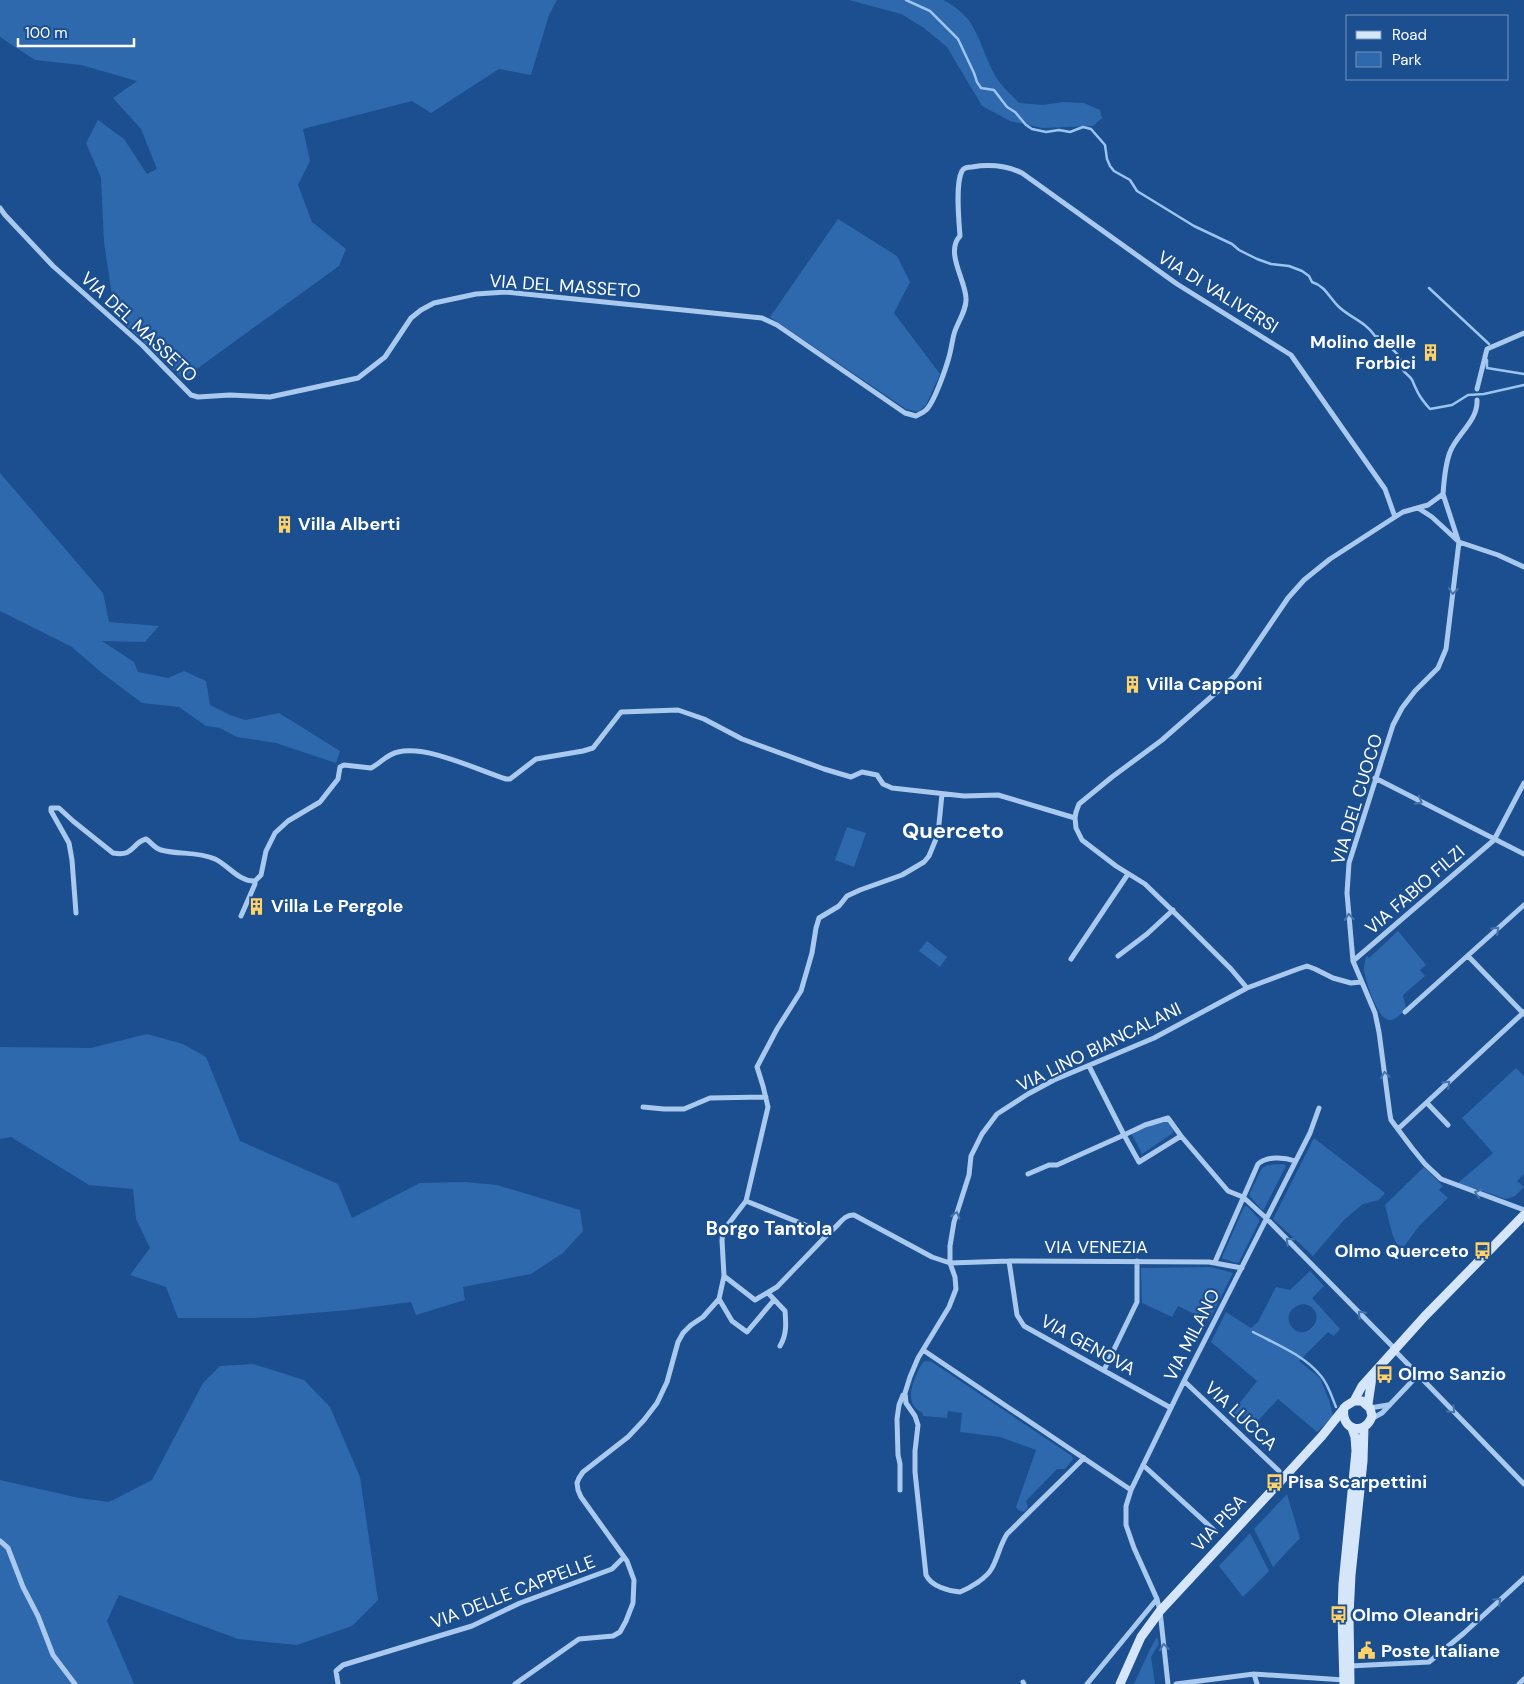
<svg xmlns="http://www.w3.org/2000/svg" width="1524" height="1684" viewBox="0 0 1524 1684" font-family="'DM Sans',sans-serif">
<rect width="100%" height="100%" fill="#1b4f8f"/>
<!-- green -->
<path fill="#2e69ad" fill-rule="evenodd" d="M0,0H557L549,15L531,75L499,69L431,113L412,101L303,129L310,161L298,185L312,222L346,249L339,266L183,379L115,315L104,242L101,178L86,143L98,120L124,139L147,174L157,169L141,129L113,98L137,81L81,65L35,60L0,37Z
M849,0H943C980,18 978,46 996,77C1002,87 1012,95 1019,103L1042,105L1063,102L1084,103L1100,110L1102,118L1093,126L1042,128L1010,121L982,106L947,47L924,28L901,14Z
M838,219L897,256L910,282L894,313L940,374L926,405L918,412L906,409L770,317Z
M0,473L103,593L109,622L159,626L145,642L102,641L134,662L138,672L168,678L184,671L206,681L210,705L230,715L245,720L279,713L340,751L336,763L276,743L237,737L220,728L206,726L179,707L142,703L102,673L72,647L0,611Z
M847,827L866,833L854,867L835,860Z
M1398,931L1426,965L1420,970L1425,976L1403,995L1406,1009C1402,1013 1396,1020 1390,1020C1378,1021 1365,980 1364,969C1364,965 1365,961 1366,957L1367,956L1369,958Z
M927,941L947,957L940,967L919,951Z
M147,1034L183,1044L206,1057L240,1141L338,1184L352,1218L420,1183L465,1182L497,1185L580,1210L583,1231L563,1253L531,1274L463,1287L465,1300L416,1315L411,1302L349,1310L254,1318H178L166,1287L130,1275L150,1248L136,1219L133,1189L89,1185L11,1137L0,1139V1047L91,1048Z
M1516,1068L1524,1076V1174L1517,1181L1524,1187L1515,1196L1506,1199L1458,1183L1493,1153L1462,1118Z
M1167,1120L1173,1130V1133L1142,1154L1131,1133Z
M1314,1138L1385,1193L1379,1200L1363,1204L1358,1208L1344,1220L1313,1256L1273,1219Z
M1284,1164L1286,1166L1264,1209L1262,1210L1249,1195L1262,1168L1267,1165Z
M1424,1167L1443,1186L1439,1190L1448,1198L1419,1226L1400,1252L1392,1233L1385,1205Z
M1247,1206L1259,1219V1222L1239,1262L1237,1263L1223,1259L1222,1257L1244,1207Z
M1211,1267L1233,1273L1209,1321L1178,1306L1172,1317L1142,1303L1141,1268Z
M1310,1271L1324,1286L1312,1298L1340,1329L1334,1336L1328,1332L1299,1361L1320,1378L1329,1400L1333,1416L1317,1432L1278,1399L1254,1425L1241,1415L1232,1413L1257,1381L1211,1342L1226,1312L1251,1328L1258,1322L1276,1287L1290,1290ZM1304,1304C1333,1312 1305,1346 1291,1326C1284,1315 1293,1305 1304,1304Z
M925,1361L932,1362L1072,1456L1073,1459L1065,1469H1057L1026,1501L1028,1508L1024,1512L1018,1510L1016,1507L1036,1450L1000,1437L960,1432L962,1413L948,1411L947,1418L923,1416V1413C907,1406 910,1391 915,1378C918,1372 919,1366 925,1361Z
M253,1364L304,1380L330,1407L360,1477L378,1600L352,1626L297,1645L238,1639L119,1595L107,1621L134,1684H0V1480L79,1498L109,1502L152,1480L203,1383L220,1366Z
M1287,1494L1300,1538L1273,1567L1254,1529Z
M1250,1533L1269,1571L1243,1597L1219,1566Z
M1157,1637L1159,1644L1151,1657L1155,1684H1134L1150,1649Z"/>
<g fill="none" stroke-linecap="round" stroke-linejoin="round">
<!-- stream -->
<path stroke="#9cc4f0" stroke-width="2.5" d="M906,0L930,11L958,39L974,73L977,82L981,88L994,90L1007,107L1015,112L1026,125L1032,129L1046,132L1059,130L1070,132L1083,127L1091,129L1105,145L1107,159L1110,166L1114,171L1130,180L1137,191L1194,226L1232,244L1239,250L1257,259L1271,264L1289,266L1302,271L1309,276L1312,282C1325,286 1329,297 1338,306C1350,318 1365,321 1375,336L1381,337C1386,346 1396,350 1400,358C1402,361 1401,366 1403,370C1405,374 1412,377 1413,382C1418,394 1421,399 1430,409L1452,405L1468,395L1484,394L1524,385
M1429,288L1489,344
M1487,360V368L1524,374
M1253,1332C1276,1344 1304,1355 1321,1376C1328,1384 1332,1397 1336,1407"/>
<!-- street -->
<path stroke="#a9c9ee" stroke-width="5" d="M0,208L5,215L53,266L142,345L191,395L198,397L230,395L270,397L358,378L385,357L411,318L421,310L434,303L476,294L506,292L762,318L777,325L905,413L916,416C920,414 923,413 926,410C934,403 946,368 949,357C951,350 952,342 954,334C957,323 967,310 966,298C965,279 945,252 960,236C959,221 955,184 962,171C964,167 969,167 972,167C990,164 1005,165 1022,173L1177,284L1291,355L1385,489L1395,517
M1477,389L1487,349L1524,333
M1443,494L1458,540
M1418,508L1432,517L1459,542L1498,555L1524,567
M1459,542L1446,649L1438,668L1415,691L1402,708L1393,725L1349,863L1347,893L1353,961L1375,1013L1379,1032L1390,1115L1391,1120L1412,1148L1425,1164L1441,1179L1524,1210
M1375,778L1524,854
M76,913L72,860L69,843L51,811V808H59L73,821L113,853C135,857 131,843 146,839C151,842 154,848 161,850C179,855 197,851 215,859C228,865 239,882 255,881L261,875L266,851L275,833L288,821L320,802L338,779L340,767L344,765L371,768C381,763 387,754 398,752C428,745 477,770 506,779H510L536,759L583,751L593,748L621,712L678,710L704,719L742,739L824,769L851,777L862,772L877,775L883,784L892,788L964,796L998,795L1075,818
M241,916L255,884V881
M1118,956L1147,934L1173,910
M1468,956L1524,1014
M1071,959L1128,874
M1353,961L1494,840L1524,783
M1247,988L1231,969L1180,918L1145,884L1116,866L1082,840L1076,828L1075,818L1076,812L1079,804L1112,777L1162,740L1235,676L1288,598L1304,580L1330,559L1395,517L1403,512L1428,505L1443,494C1444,480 1445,465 1450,452C1457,434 1478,421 1477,400
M1405,1012L1524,905
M1427,1103L1448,1125
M643,1107L664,1109H684L710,1098L766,1097
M1398,1129L1524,1012
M1181,1136L1139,1162L1124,1135L1145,1125L1168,1118L1181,1136L1228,1191L1243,1197L1266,1218L1395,1349
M1028,1174L1049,1165H1057L1124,1135L1089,1066
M746,1201L825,1233C837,1232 841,1214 854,1215L932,1257L950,1263L1009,1261L1209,1262L1242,1268
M1009,1261L1017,1315L1024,1326L1171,1408
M1215,1262L1258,1164C1267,1156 1284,1157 1295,1161
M724,1276L755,1300L777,1287L828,1234
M768,1293L785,1311C786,1323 787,1334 780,1346
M719,1299L732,1321L747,1332L774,1300
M923,1350L1131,1490L1126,1506V1525L1134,1548L1157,1599L1160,1611L1168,1684
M1398,1354L1524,1484
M1104,1370L1137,1302V1261
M1184,1381L1279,1471
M1370,1408L1388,1405
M1371,1419L1382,1413L1418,1375
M1084,1458L1007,1534C1000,1545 998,1557 992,1568C987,1578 970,1588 960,1592C948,1591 931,1586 926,1575L915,1472V1451L918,1425L915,1416L906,1403L905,1393L910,1377L918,1358L949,1307L956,1289L955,1277L950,1263V1246L954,1222L969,1175L971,1156L982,1134L997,1114L1028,1094L1054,1080L1154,1038L1247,988L1298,969L1307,966L1315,969L1333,978L1351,983L1361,982
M1143,1465L1216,1532
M900,1490V1464L898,1455L897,1419L899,1405L903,1395
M1131,1490L1184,1381L1310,1133L1319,1108
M0,1541L8,1548L23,1587L38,1616L53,1655L75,1684
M1350,1666L1429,1662L1464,1633L1524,1578
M1254,1674L1257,1684
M1023,1682L1024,1684
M338,1684L336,1671L343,1665L472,1626L520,1603L612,1569L623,1558
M515,1684L579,1639L613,1636L620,1632L626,1621L633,1603L634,1580L627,1561L581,1497L578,1490L577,1483L579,1478L583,1472L628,1437L644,1420L657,1403L667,1382L678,1342L683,1333L691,1325L703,1317L719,1299L724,1276L722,1240L723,1231L746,1201L768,1107L763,1086L757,1067L777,1029L801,991L812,953L816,928L819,918L839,906L847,896L860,890L902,875L924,862L929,856L938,834L942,794
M1087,1684L1157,1599
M1176,1684L1254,1674L1344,1680
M1519,1684L1524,1679"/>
<!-- secondary -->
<path stroke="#d6e6fa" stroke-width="9" d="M1354,1401L1362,1386L1425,1316L1524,1215
M1368,1404L1372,1377
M1120,1684L1141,1637L1160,1611L1277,1485L1322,1436L1346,1406L1354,1401H1362L1370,1408L1372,1416C1365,1437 1340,1430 1344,1408
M1344,1684L1342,1615L1343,1584L1356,1451L1355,1437L1352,1428
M1350,1684L1349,1615L1351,1575L1363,1461L1364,1427"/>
</g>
<!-- one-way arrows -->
<defs><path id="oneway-chevron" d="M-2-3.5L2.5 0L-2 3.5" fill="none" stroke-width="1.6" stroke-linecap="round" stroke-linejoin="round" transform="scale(1.25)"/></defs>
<g stroke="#4674ac">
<use href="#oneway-chevron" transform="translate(1453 591) rotate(97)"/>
<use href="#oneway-chevron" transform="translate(1419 801) rotate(27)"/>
<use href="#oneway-chevron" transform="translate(1349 917) rotate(-95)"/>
<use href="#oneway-chevron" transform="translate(1496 930) rotate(-43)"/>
<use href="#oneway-chevron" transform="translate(1385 1075) rotate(-98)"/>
<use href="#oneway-chevron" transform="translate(1447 1084) rotate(-43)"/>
<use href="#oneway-chevron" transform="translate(1478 1193) rotate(-162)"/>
<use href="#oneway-chevron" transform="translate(956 1215) rotate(-73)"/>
<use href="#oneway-chevron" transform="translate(1289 1241) rotate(-136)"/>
<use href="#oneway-chevron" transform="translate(1361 1314) rotate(-134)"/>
<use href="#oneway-chevron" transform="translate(1452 1410) rotate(46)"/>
<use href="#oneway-chevron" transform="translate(1498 1601) rotate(-42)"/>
<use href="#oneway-chevron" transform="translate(1164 1647) rotate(-97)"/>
</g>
<!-- icons -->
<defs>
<symbol id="building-bare" viewBox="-9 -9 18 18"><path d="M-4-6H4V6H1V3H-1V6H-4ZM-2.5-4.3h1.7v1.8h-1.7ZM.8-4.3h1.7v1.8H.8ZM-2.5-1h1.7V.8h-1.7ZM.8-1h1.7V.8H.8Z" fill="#ffd166" stroke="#1b4f8f" stroke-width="2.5" paint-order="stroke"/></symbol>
<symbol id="bus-bare" viewBox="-9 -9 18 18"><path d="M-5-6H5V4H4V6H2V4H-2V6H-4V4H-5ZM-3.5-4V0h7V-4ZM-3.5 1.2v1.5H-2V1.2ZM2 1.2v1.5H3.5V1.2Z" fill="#ffd166" stroke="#1b4f8f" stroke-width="2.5" paint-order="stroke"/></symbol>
<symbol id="civic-bare" viewBox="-9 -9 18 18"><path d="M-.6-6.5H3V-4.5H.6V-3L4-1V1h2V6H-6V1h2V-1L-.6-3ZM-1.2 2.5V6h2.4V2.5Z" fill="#ffd166" stroke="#1b4f8f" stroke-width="2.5" paint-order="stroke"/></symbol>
</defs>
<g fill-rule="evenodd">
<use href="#building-bare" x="1418" y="340" width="25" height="25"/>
<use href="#building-bare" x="272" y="512" width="25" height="25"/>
<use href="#building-bare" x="1120" y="672" width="25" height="25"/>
<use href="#building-bare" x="244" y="894" width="25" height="25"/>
<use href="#bus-bare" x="1470" y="1238" width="25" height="25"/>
<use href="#bus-bare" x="1372" y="1362" width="25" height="25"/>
<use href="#bus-bare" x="1262" y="1470" width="25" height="25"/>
<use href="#bus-bare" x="1326" y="1602" width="25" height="25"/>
<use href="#civic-bare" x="1354" y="1638" width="25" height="25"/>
</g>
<g text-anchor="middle" stroke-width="4.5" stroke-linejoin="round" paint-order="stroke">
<!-- street labels -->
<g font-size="18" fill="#fff" stroke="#1b4f8f">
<text transform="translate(565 286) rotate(4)" y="6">VIA DEL MASSETO</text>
<text transform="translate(1218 292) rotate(32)" y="6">VIA DI VALIVERSI</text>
<text transform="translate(139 327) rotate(43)" y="6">VIA DEL MASSETO</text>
<text transform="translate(1357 799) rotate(-73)" y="6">VIA DEL CUOCO</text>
<text transform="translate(1415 890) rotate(-41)" y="6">VIA FABIO FILZI</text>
<text transform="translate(1099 1047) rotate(-26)" y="6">VIA LINO BIANCALANI</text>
<text x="1096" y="1253">VIA VENEZIA</text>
<text transform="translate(1192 1335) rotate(-63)" y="6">VIA MILANO</text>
<text transform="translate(1088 1345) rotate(29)" y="6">VIA GENOVA</text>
<text transform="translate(1241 1416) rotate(43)" y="6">VIA LUCCA</text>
<text transform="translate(1219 1523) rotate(-47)" y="6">VIA PISA</text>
<text transform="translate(513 1592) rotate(-21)" y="6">VIA DELLE CAPPELLE</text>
</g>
<!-- poi labels -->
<g font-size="18" font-weight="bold" fill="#fff" stroke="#1b4f8f" text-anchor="start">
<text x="1416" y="348" text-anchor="end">Molino delle<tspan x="1416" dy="21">Forbici</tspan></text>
<text x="298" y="530">Villa Alberti</text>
<text x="1146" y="690">Villa Capponi</text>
<text x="271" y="912">Villa Le Pergole</text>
<text x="1469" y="1257" text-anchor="end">Olmo Querceto</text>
<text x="1398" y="1380">Olmo Sanzio</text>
<text x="1288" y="1488">Pisa Scarpettini</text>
<text x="1352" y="1621">Olmo Oleandri</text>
<text x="1381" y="1657">Poste Italiane</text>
</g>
<!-- neighbourhood labels -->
<g font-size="19" font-weight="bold" fill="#fff" stroke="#1b4f8f">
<text x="769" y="1235">Borgo Tantola</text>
</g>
<!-- district labels -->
<g font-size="22" font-weight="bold" fill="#fff" stroke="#1b4f8f">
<text x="953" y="838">Querceto</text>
</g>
</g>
<!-- legend -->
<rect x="1346" y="15" width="162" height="65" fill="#1b4f8f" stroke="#7695bc"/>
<rect x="1356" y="31" width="25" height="8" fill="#d6e6fa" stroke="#7695bc"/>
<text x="1392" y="40" font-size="15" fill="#ffffff">Road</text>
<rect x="1356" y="52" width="25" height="15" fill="#2e69ad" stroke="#7695bc"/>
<text x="1392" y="65" font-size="15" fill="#ffffff">Park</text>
<!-- scale -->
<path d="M18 38v8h116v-8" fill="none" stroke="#ffffff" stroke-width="2.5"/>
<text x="25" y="38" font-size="15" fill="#ffffff" stroke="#1b4f8f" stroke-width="4" paint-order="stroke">100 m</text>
</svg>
